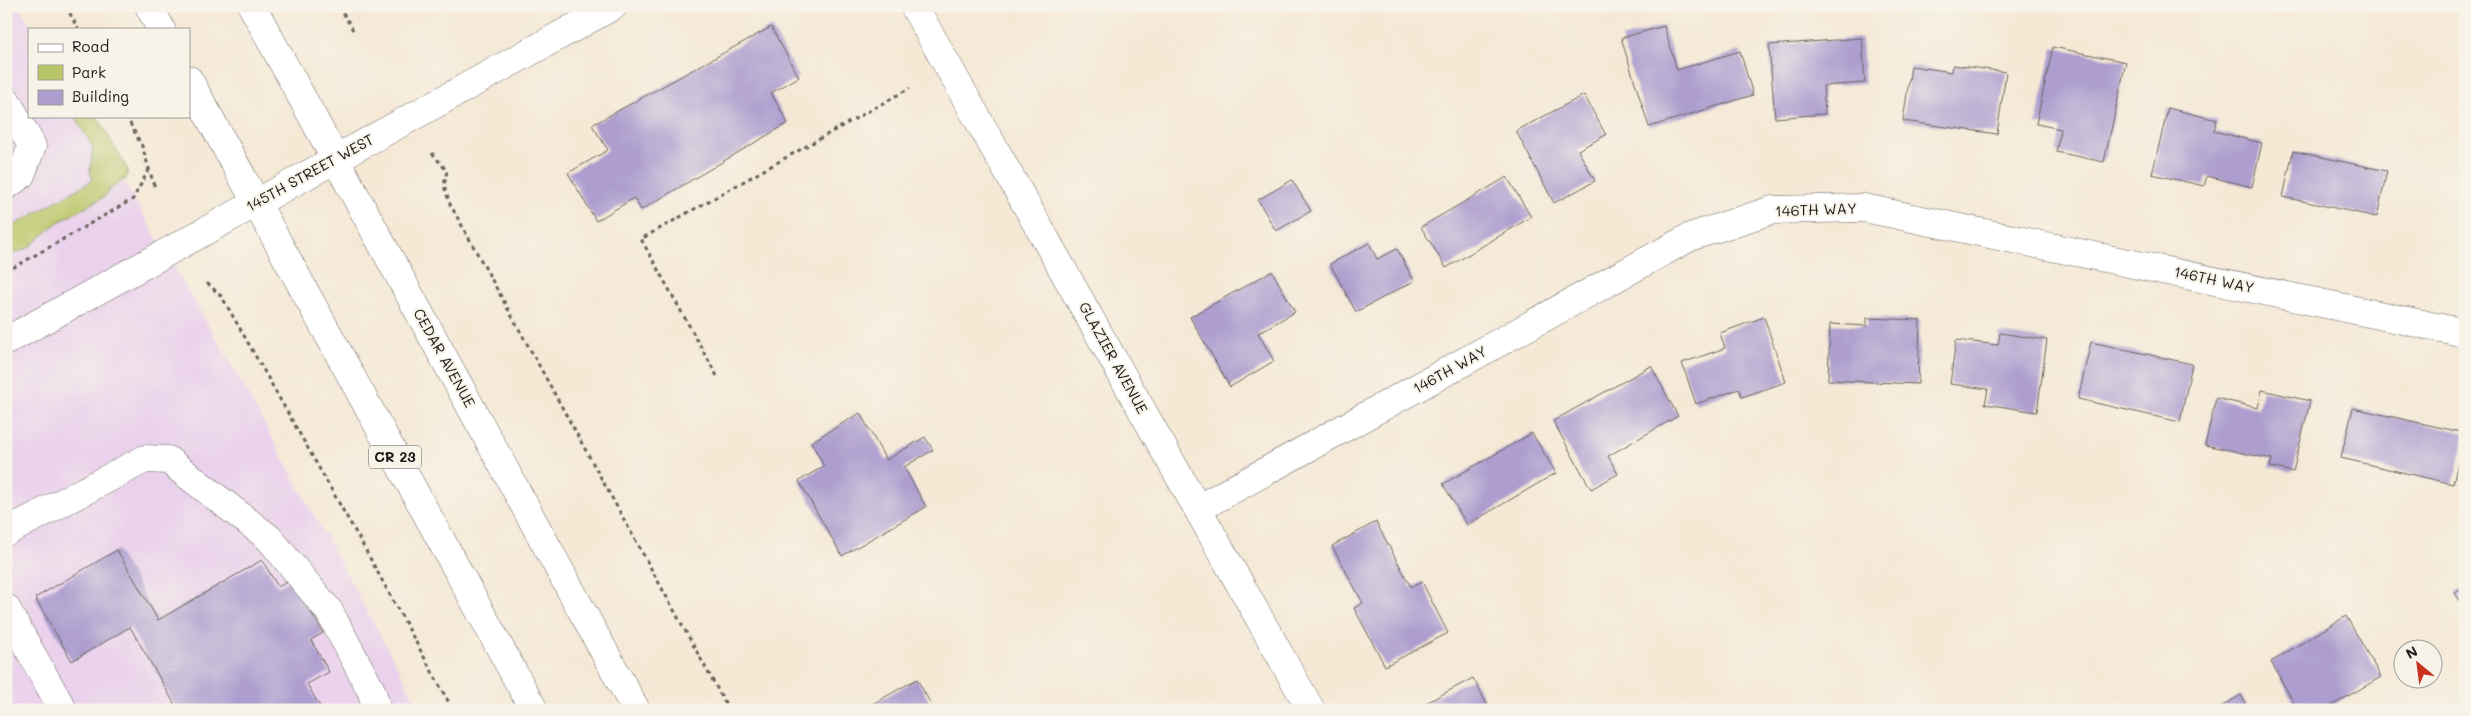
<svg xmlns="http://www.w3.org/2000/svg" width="2471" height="716" viewBox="0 0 2471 716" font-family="Mali,sans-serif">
<rect width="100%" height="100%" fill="#f7f3e8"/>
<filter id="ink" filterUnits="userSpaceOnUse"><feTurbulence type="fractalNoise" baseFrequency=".02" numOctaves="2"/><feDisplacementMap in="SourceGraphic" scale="10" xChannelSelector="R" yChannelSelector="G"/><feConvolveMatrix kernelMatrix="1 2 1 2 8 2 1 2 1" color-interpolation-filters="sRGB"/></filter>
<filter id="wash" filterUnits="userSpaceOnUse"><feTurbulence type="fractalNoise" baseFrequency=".0096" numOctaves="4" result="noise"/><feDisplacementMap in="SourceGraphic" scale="20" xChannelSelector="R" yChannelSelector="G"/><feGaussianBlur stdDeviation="1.12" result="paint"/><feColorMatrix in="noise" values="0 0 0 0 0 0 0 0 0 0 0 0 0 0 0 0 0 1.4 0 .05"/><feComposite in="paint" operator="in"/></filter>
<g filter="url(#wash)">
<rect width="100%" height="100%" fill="#f5e8d5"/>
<!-- built -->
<path fill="#ead1ec" d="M6,6H19L33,29H29V116H85L233,367L421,710H6Z"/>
<!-- green -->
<path fill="#b9c668" stroke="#6a7142" d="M75,116H97L128,170L126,179L112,187L104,197L57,223L28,248L6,257V230L93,180L90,172L93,148Z"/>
<g id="blocks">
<!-- building -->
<path fill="#ad9ecf" d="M1664,26L1677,70L1740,51L1753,95L1649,127L1621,38Z
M771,27L799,77L771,93L788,123L641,210L634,198L596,221L568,173L608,150L592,125Z
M1862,38L1865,83L1823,86L1825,114L1775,118L1769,45Z
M2053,47L2126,62L2104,162L2056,152L2061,129L2036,124Z
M1953,65L2006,72L1997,134L1903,121L1911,66L1952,72Z
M1584,95L1606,135L1578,150L1595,181L1554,203L1516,131Z
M2168,108L2217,120L2214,131L2262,143L2252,187L2207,176L2204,186L2152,174Z
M2293,151L2387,171L2377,217L2283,197Z
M1507,177L1531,217L1446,268L1421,227Z
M1292,180L1311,211L1276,231L1258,200Z
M1369,243L1377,259L1397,249L1414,281L1356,312L1330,264Z
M1272,271L1295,312L1258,333L1274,361L1230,387L1190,317Z
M1764,317L1786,382L1742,397L1739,389L1696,404L1682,363L1725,348L1720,333Z
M1867,318L1920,320L1918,384L1828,380L1830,324L1867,326Z
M2000,333L2047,340L2037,412L1985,404L1988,389L1950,384L1956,340L1998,345Z
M2091,342L2192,364L2180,422L2078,399Z
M1651,366L1678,416L1608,456L1618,474L1591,489L1553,421Z
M2262,390L2310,401L2293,472L2270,467L2272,459L2205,445L2216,398L2258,408Z
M2353,408L2465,433L2453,484L2341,458Z
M860,413L886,460L925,437L933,450L904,467L926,507L842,556L799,481L824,466L811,442Z
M1532,433L1556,473L1467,525L1443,484Z
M1376,522L1411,587L1422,582L1448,633L1385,666L1354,608L1363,603L1332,546Z
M117,550L158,620L262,560L278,587L292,579L323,633L311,640L329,672L307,684L322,710H178L130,627L72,661L35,598Z
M2465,587V609L2455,593Z
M2346,616L2381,677L2324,710H2298L2271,662Z
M1473,678L1490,710H1413Z
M917,679L934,710H862Z
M2241,695L2249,710H2215Z"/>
</g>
</g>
<g filter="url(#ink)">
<use href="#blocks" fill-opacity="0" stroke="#68635d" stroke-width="1"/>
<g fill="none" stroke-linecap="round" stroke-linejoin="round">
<defs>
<path id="minor" d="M914,6L1311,710
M6,100L32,146L21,175L6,186
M6,341L613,6
M1199,508L1690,237L1772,210L1864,208L2465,333
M6,532L145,459L168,460L269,538L329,611L372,692L377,710
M6,608L63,710"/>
<path id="highway" d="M149,6L161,29
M252,6L636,710
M189,80L534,710"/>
</defs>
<!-- minor casing -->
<use href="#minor" stroke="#68635d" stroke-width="29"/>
<!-- highway casing -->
<use href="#highway" stroke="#68635d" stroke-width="29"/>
<!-- path -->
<path stroke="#68635d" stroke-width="3" stroke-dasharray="4 4" stroke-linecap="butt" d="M66,6L78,29
M339,6L353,30
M126,116L142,146L155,188
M432,153L447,171L444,186L450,204L729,710
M6,272L133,199L149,169
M207,283L222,297L360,540L453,710
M717,376L641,239L910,88"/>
<!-- minor -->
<use href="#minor" stroke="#fff" stroke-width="28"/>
<!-- highway -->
<use href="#highway" stroke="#fff" stroke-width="28"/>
</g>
</g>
<g text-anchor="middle" stroke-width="4" stroke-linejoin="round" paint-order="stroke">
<!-- shield labels -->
<rect fill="#f7f3e8" stroke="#5e5c59" stroke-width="1" x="369" y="445.5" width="52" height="23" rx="4"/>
<g font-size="14" font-weight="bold" fill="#1c1c1c">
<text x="395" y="462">CR 23</text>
</g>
<!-- street labels -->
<g font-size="15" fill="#1c1c1c" stroke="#f7f3e8">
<text transform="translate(310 173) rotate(-29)" y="5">145TH STREET WEST</text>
<text transform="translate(1816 210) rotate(-2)" y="5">146TH WAY</text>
<text transform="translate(2214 280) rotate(12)" y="5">146TH WAY</text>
<text transform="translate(444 358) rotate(61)" y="5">CEDAR AVENUE</text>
<text transform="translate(1113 358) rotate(61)" y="5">GLAZIER AVENUE</text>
<text transform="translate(1450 370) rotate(-29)" y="5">146TH WAY</text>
</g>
</g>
<!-- margin -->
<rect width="2471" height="716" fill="none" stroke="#f7f3e8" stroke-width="25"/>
<!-- legend -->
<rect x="28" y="28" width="162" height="90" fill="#f7f3e8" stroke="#9f9d96"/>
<rect x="38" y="44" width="25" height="8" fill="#ffffff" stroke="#9f9d96"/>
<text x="72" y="52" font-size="15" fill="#1c1c1c">Road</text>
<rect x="38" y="65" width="25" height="15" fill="#b9c668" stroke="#9f9d96"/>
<text x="72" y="78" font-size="15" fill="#1c1c1c">Park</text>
<rect x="38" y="90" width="25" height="15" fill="#ad9ecf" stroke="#9f9d96"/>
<text x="72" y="102" font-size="15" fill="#1c1c1c">Building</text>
<!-- north arrow -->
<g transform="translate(2418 664) rotate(331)"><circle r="24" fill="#f7f3e8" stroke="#9f9d96"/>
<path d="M0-4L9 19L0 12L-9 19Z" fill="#c8321e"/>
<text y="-8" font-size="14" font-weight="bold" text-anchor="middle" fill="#1c1c1c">N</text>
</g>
</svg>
